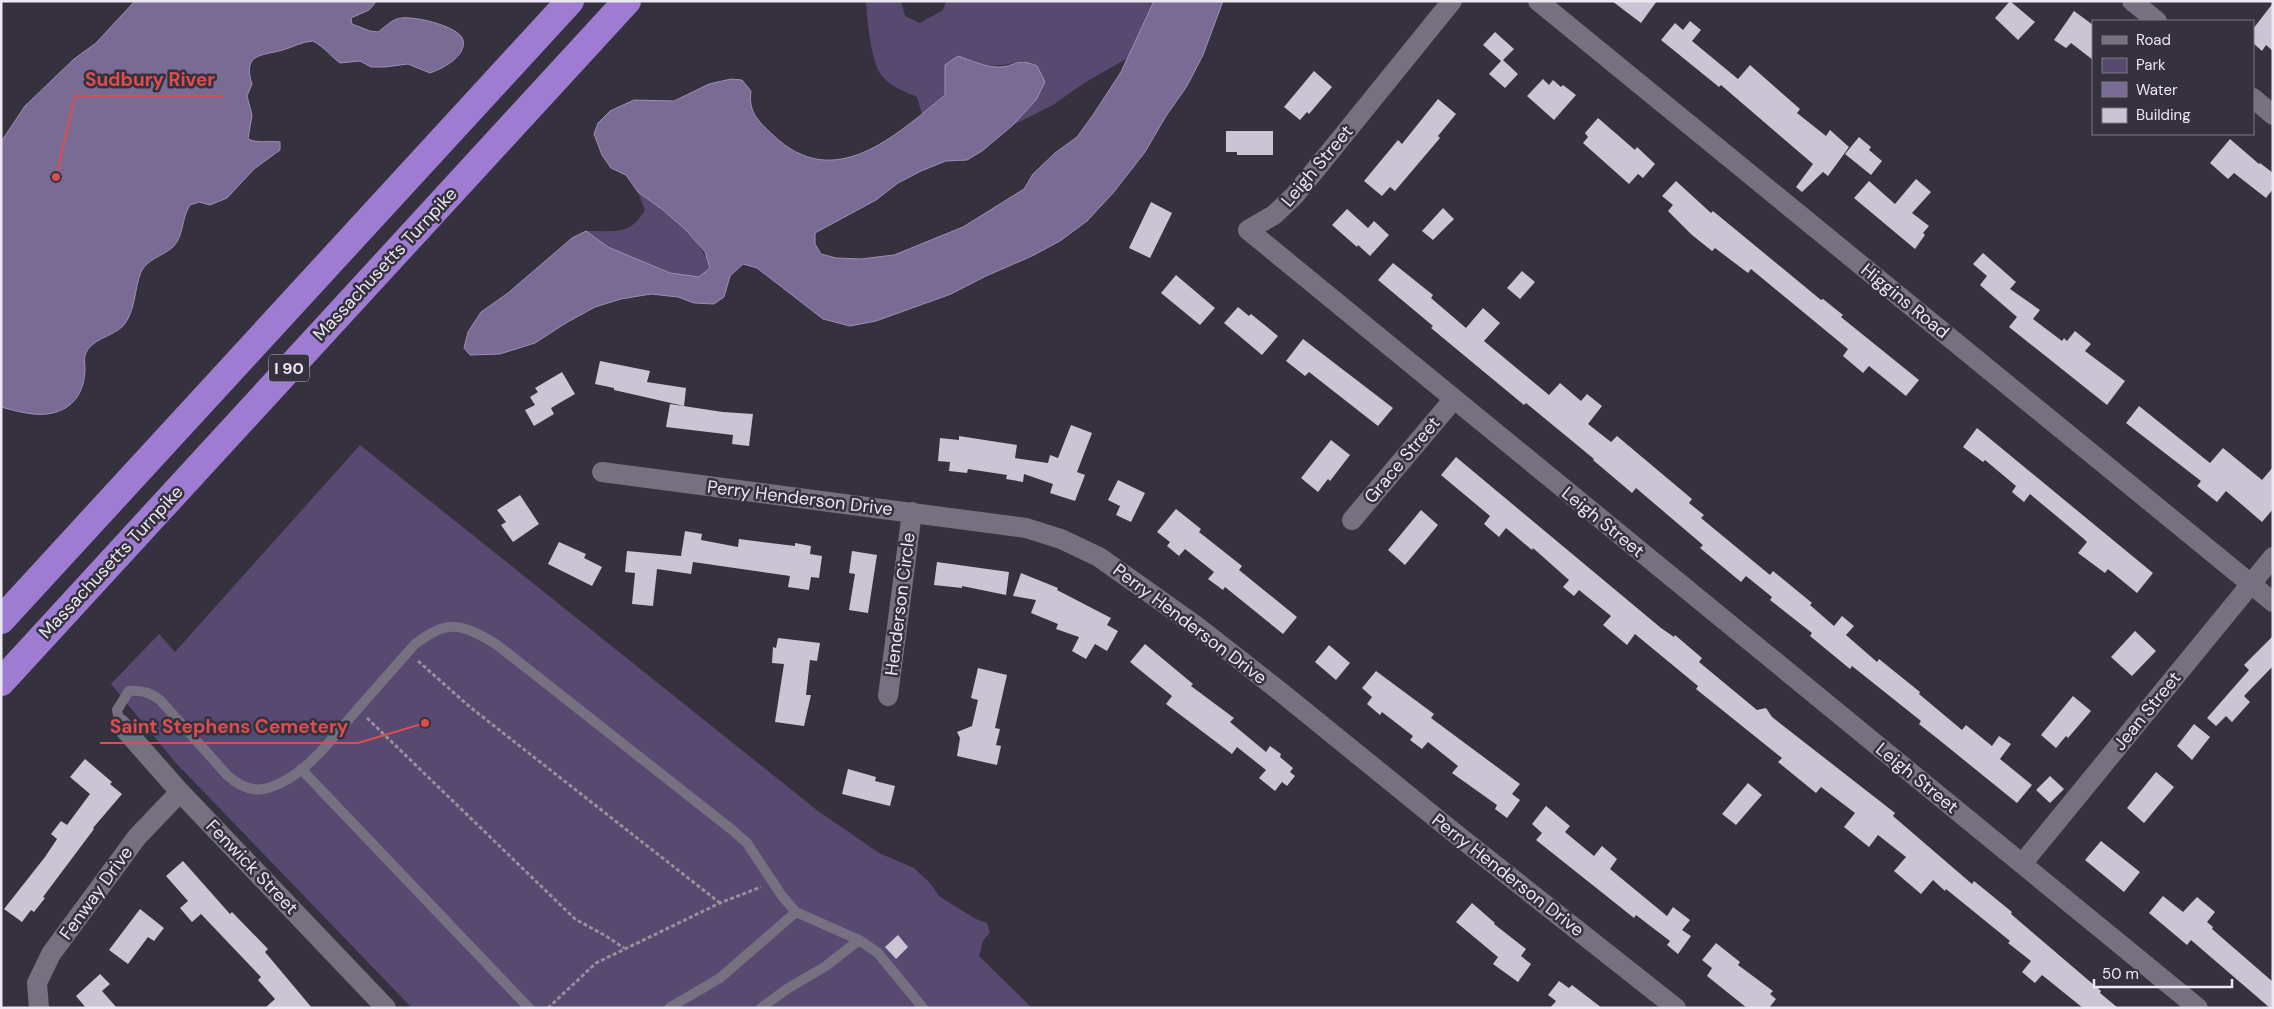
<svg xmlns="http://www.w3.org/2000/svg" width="2274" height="1009" viewBox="0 0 2274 1009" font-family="'DM Sans',sans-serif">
<rect width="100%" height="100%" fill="#36313f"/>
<!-- green -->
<path fill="#584971" d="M866,1H901L905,16L920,23L943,10L946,1H1154L1128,58L1084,83L1053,105L1013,125L1036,100L1024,61C994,68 987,67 958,56L945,65V95L922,114L917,97C905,92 892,87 883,77C871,66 867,18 866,1Z
M638,192C666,212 699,234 710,268L699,277L670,273L608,247L586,231C614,230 629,237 645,210Z
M360,445L818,811L879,853L914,868L930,883L940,897L976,919L987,923L990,932L983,941L979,956L1032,1008H412L175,762L111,684L159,634L175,652Z"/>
<!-- water -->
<path fill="#7a6b95" stroke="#9c90b1" d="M135,1H374L375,3L369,10L351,18L352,24L370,31L378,32C384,28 390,21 397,19C409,14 460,26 463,40C467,56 442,69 430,73L408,64L385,67H371L360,61L340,63C329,55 326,48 313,41C302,42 295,46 286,49C266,56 241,51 252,84L247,96L252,115L248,139C259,144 268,140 280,142V150L254,169L227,198L210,205L199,202L190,205C181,219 184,236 173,247C163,256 147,259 141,272C134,289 136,311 123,326C112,337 90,339 85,355C84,360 85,366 85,371C84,385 80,398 67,407C47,420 23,413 1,407V142L25,106L74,59L96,43Z
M1154,1H1223L1203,55L1187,86L1166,116L1145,152L1113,193L1087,221L1060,241L1032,256L986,276L951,294L876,321L850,326L823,319L757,268L743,264L730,276L724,297L714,304L694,303L678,297L651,294L621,299L595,307L566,323L535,343L500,354L470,355L464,348L468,332L481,312L508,293L572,238L586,231L608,247L670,273L699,277L710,268L705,252L686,230L663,210L638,192L626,175L611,168L602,155L594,134L598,123L610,111L634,100L674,101L709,84L731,79L742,80L751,91C748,112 758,121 773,135C834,194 895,136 945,95V65L958,56C970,60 985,67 998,67C1016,67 1016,57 1037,66L1045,82L1036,100L1013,125L982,151L967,160L946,161L921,171L898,183L876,200L815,233V244L821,254L836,258L861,259L894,255L963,227L1024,189L1033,174L1055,153L1077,137L1093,115L1121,72Z"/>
<!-- building -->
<path fill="#cac4d5" d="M1612,1H1657L1641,23Z
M2010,1L2035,22L2018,40L1995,18Z
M2273,3V51L2266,45L2262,51L2253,43V29Z
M2074,11L2093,25V60L2071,43L2066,48L2054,40Z
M1690,21L1701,30L1692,41L1738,79L1750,65L1800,109L1797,113L1826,136L1830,130L1849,147L1828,176L1823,172L1802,192L1796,187L1813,164L1721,85L1719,87L1661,40L1675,23L1683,30Z
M1495,32L1514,49L1503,60L1518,74L1505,88L1489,74L1501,61L1483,45Z
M1314,71L1332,87L1309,114L1307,112L1300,120L1284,107Z
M1543,79L1549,85L1553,80L1561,87L1563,85L1576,95L1554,120L1527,96Z
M1438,99L1456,114L1438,136L1440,138L1395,191L1390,187L1382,196L1364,181L1398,140L1402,144Z
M1598,118L1635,150L1637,147L1655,164L1643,178L1638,174L1629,184L1583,143L1588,137L1585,133Z
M1226,131H1273V155H1237V152H1226Z
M1859,137L1871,147L1869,150L1882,161L1871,175L1845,154Z
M2230,139L2259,164L2260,163L2273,173V189L2266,198L2234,173L2228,179L2210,163Z
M1916,179L1931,192L1912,213L1929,226L1923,233L1925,235L1915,249L1854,198L1869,181L1895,204Z
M1676,181L1711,213L1713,211L1821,300L1823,299L1843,315L1841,317L1919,380L1906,396L1869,366L1863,373L1843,356L1848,349L1751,269L1748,273L1715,248L1712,251L1692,235L1668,211L1673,205L1662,196Z
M1151,202L1172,213L1150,258L1129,248Z
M1443,208L1454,219L1433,240L1422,231Z
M1347,209L1368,228L1374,221L1389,235L1370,256L1358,245L1357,247L1332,225Z
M1983,253L2016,282L2010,289L2040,310L2033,319L2062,341L2064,338L2067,341L2075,331L2091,344L2085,351L2125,381L2107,405L2009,327L2017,317L1980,285L1987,276L1973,264Z
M1393,263L1433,295L1431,298L1466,328L1483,308L1500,323L1484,341L1549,395L1560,383L1581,401L1587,394L1602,406L1588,424L1611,442L1617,436L1692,499L1689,503L1704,515L1701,518L1770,575L1773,571L1812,603L1810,605L1834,626L1842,616L1854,626L1846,635L1877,662L1879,659L1920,692L1919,694L1962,730L1966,725L1992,746L1999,736L2011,744L2000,759L2032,785L2017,803L1938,739L1919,724L1921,721L1852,666L1850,669L1810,636L1812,633L1770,600L1772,597L1746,576L1741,582L1700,548L1703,545L1636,488L1632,493L1593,460L1594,459L1526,403L1524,405L1431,328L1433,326L1378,280Z
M1522,271L1535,282L1520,299L1507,288Z
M1176,275L1215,308L1200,325L1161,293Z
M1238,307L1249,316L1251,314L1278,336L1262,355L1224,323Z
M1303,339L1393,408L1378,426L1309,372L1305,376L1286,361Z
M600,361L650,371L647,382L686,388L684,406L614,390V388L595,384Z
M562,372L575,394L551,408L554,414L534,426L525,410L535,405L530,397L538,392L535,388Z
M670,404L723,412L753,414L749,446L732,444L733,435L666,427Z
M2139,406L2210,463L2223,448L2262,480L2273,467V509L2262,522L2226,491L2217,502L2197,486L2201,481L2126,423Z
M1071,425L1092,433L1077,472L1085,475L1075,501L1050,493L1053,484L1024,474L1023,482L1006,479L1007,475L968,469L967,473L949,471L950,462L938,461L940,438L959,440V436L1017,445L1015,458L1048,463L1050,455L1058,458Z
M1977,428L2153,573L2137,593L2108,569L2105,573L2078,553L2087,542L2084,539L2030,494L2024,502L2012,492L2016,486L1985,460L1983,462L1963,447Z
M1331,440L1350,455L1330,481L1328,479L1318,492L1301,478Z
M1456,457L1661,628L1674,637L1675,635L1702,658L1699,662L1757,710L1766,708L1772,717L1895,813L1893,816L1972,884L1974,881L2012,912L2011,914L2101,991L2100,993L2118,1008H2083L2042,975L2035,983L2022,972L2031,961L2008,943L2010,941L1946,889L1945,891L1933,880L1921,894L1894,871L1906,857L1878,835L1869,847L1844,827L1855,813L1821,787L1816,793L1778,762L1782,758L1696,689L1698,686L1635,634L1627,645L1603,625L1611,616L1579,590L1574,596L1563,587L1569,580L1533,548L1532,550L1506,528L1499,537L1484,524L1490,516L1441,475Z
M1118,480L1145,493L1131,522L1116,515L1120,506L1108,500Z
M520,495L539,524L513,542L501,525L506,522L497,510Z
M1176,509L1201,529L1199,532L1242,566L1239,570L1297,617L1283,634L1225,587L1223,590L1208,579L1214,572L1185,549L1179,556L1167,546L1170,542L1157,532Z
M1421,510L1438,525L1405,565L1388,550Z
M685,531L702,534L701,540L738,547L739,539L795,546V543L811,546L810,554L822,556L819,578L811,577L809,590L788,587L790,576L693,562L691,574L657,569L653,606L632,604L635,573L625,572L627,551L681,556Z
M559,542L586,554L584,558L602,567L592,586L548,564Z
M852,551L877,555L868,613L849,610L855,574L849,573Z
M937,562L1009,572L1006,595L962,586V588L934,585Z
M1021,573L1058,588L1057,590L1111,618L1107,625L1118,631L1107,651L1095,644L1086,659L1072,651L1079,637L1056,629L1058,624L1031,613L1036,600L1013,596Z
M2135,631L2156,651L2132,676L2111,657Z
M2273,636V666L2244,696L2250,702L2232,722L2226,716L2216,726L2207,718L2249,670L2244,665Z
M778,638L820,643L817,661L810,660L806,695H811L804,726L775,722L784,664L772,663L773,647L776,648Z
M1145,644L1193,684L1191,686L1234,718L1230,722L1266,752L1270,746L1281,754L1280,757L1293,768L1290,772L1295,776L1287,786L1282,782L1275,791L1259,778L1266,770L1237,747L1232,754L1166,704L1172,696L1130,662Z
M1329,645L1350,663L1336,680L1315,662Z
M978,668L1007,675L995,728L1000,729L996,745L1001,746L997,765L957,756L960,738L957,732L972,726L978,700L971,698Z
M1376,671L1434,714L1431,718L1520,784L1512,794L1520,800L1507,818L1495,809L1497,805L1452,773L1458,766L1428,742L1422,749L1410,740L1413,736L1382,712L1380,715L1367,704L1372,697L1362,688Z
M2073,696L2091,711L2068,738L2066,736L2056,748L2041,735Z
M2194,724L2210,737L2192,760L2177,746Z
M85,759L112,782L110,784L122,794L93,828L94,829L43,897L45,898L34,912L31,910L22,922L4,909L45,857L57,839L51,834L61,821L67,825L90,794L70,777Z
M848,769L876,777L875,781L895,786L890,806L842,794Z
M2156,772L2174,787L2144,823L2127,808Z
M2050,776L2064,789L2050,803L2036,790Z
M1748,783L1762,795L1736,825L1722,814Z
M1546,806L1570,826L1565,832L1594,856L1602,846L1617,859L1610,869L1667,916L1673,907L1690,920L1682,930L1691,936L1678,954L1667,945L1670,941L1636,915L1634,918L1536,840L1542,833L1532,824Z
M2101,841L2140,872L2124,892L2085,860Z
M183,861L230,914L232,912L268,949L265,952L312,1008H265L275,999L258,980L261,977L201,914L192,922L180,908L188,901L166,876Z
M2163,896L2183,912L2197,897L2215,912L2207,922L2213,927L2212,929L2273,982V1008H2270L2191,940L2187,945L2149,913Z
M1472,903L1495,923L1494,924L1526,949L1521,956L1531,964L1518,982L1493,964L1498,957L1456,922Z
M140,909L164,928L154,941L148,937L128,964L109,950Z
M898,935L908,947L896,959L885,947Z
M1716,943L1740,962L1738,965L1773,991L1770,994L1776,999L1769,1008H1747L1707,976L1712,968L1702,960Z
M100,974L110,984L102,991L117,1008H86L76,996Z
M1559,981L1569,988L1572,985L1602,1008H1550L1556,1001L1548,995Z"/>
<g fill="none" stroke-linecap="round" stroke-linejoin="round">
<!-- path -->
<path stroke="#94919c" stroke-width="3" stroke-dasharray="4 2.5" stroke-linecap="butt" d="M418,661L470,707L720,903
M367,718L575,919L606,936L624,948
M548,1008L596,963L720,903L761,887"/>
<!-- lane -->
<path stroke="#767180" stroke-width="10" d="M120,724L117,710L129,691C141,690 149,692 160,700L227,775C238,785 252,793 268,788C305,777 331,739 356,711C375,689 395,667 414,645C448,619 460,623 496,644L731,829L747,843L782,896L796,912L859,940L878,953L923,1008
M301,769L529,1008
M669,1008L720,978L796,912
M761,1008L787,989L826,966L859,940"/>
<!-- street -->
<path stroke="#767180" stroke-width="20" d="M1452,1L1295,195L1274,215L1248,230L2198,1008
M1538,1L2273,602
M2132,1L2157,21
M2253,98L2273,115
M602,472L1026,528L1061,539L1099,557L1199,628L1282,693L1452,831L1676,1008
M1352,520L1453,400
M888,696L912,512
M120,724L180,792L386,1008
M2022,864L2273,557
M39,1008L37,983L51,954L137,837L180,792"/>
<!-- highway -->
<path stroke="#9e7cd2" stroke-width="28" d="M1,620L570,1
M1,682L627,1"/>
</g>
<g text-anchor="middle" stroke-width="5" stroke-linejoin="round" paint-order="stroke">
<!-- shield labels -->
<rect fill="#36313f" stroke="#b5b1bc" stroke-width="1" x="269" y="354.5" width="40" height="27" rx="4"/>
<g font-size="16" font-weight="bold" fill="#ebe8f1">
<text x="289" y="374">I 90</text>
</g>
<!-- street labels -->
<g font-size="18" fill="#ebe8f1" stroke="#36313f">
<text transform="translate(1317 166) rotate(-50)" y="6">Leigh Street</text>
<text transform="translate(385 264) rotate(-47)" y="6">Massachusetts Turnpike</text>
<text transform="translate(1905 301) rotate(39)" y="6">Higgins Road</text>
<text transform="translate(1402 460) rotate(-50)" y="6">Grace Street</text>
<text transform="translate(800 498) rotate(7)" y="6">Perry Henderson Drive</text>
<text transform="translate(1603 522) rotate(39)" y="6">Leigh Street</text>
<text transform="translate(111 562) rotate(-47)" y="6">Massachusetts Turnpike</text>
<text transform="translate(900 604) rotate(-83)" y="6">Henderson Circle</text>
<text transform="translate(1190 624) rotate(37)" y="6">Perry Henderson Drive</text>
<text transform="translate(2147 711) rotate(-51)" y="6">Jean Street</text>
<text transform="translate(1917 778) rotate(39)" y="6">Leigh Street</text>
<text transform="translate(252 867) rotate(46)" y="6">Fenwick Street</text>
<text transform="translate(1508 875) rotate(38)" y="6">Perry Henderson Drive</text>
<text transform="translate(96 893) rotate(-54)" y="6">Fenway Drive</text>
</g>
</g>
<!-- callouts -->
<path fill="none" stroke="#da4e50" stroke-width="2" d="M56 177L75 96H225M425 723L358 743H100"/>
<g fill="#da4e50" stroke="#36313f" stroke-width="2">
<circle cx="56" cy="177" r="5"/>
<circle cx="425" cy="723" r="5"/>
</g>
<g font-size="19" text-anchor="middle" font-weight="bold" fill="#da4e50" stroke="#36313f" stroke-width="5" stroke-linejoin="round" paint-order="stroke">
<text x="150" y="86">Sudbury River</text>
<text x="229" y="733">Saint Stephens Cemetery</text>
</g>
<!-- border -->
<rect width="2274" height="1009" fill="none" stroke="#ebe8f1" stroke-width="5"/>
<!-- legend -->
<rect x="2092" y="20" width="162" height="115" fill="#36313f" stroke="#7e7a86"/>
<rect x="2102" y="36" width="25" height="8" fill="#767180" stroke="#7e7a86"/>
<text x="2136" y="45" font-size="15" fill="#ebe8f1">Road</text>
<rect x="2102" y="58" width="25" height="15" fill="#584971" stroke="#7e7a86"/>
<text x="2136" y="70" font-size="15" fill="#ebe8f1">Park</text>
<rect x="2102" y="82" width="25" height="15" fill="#7a6b95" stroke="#7e7a86"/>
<text x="2136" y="95" font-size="15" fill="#ebe8f1">Water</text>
<rect x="2102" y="108" width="25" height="15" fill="#cac4d5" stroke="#7e7a86"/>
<text x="2136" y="120" font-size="15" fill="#ebe8f1">Building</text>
<!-- scale -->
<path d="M2094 979v8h138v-8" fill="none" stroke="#ebe8f1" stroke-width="2.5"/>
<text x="2102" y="979" font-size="15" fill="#ebe8f1" stroke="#36313f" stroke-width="4" paint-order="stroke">50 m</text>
</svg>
